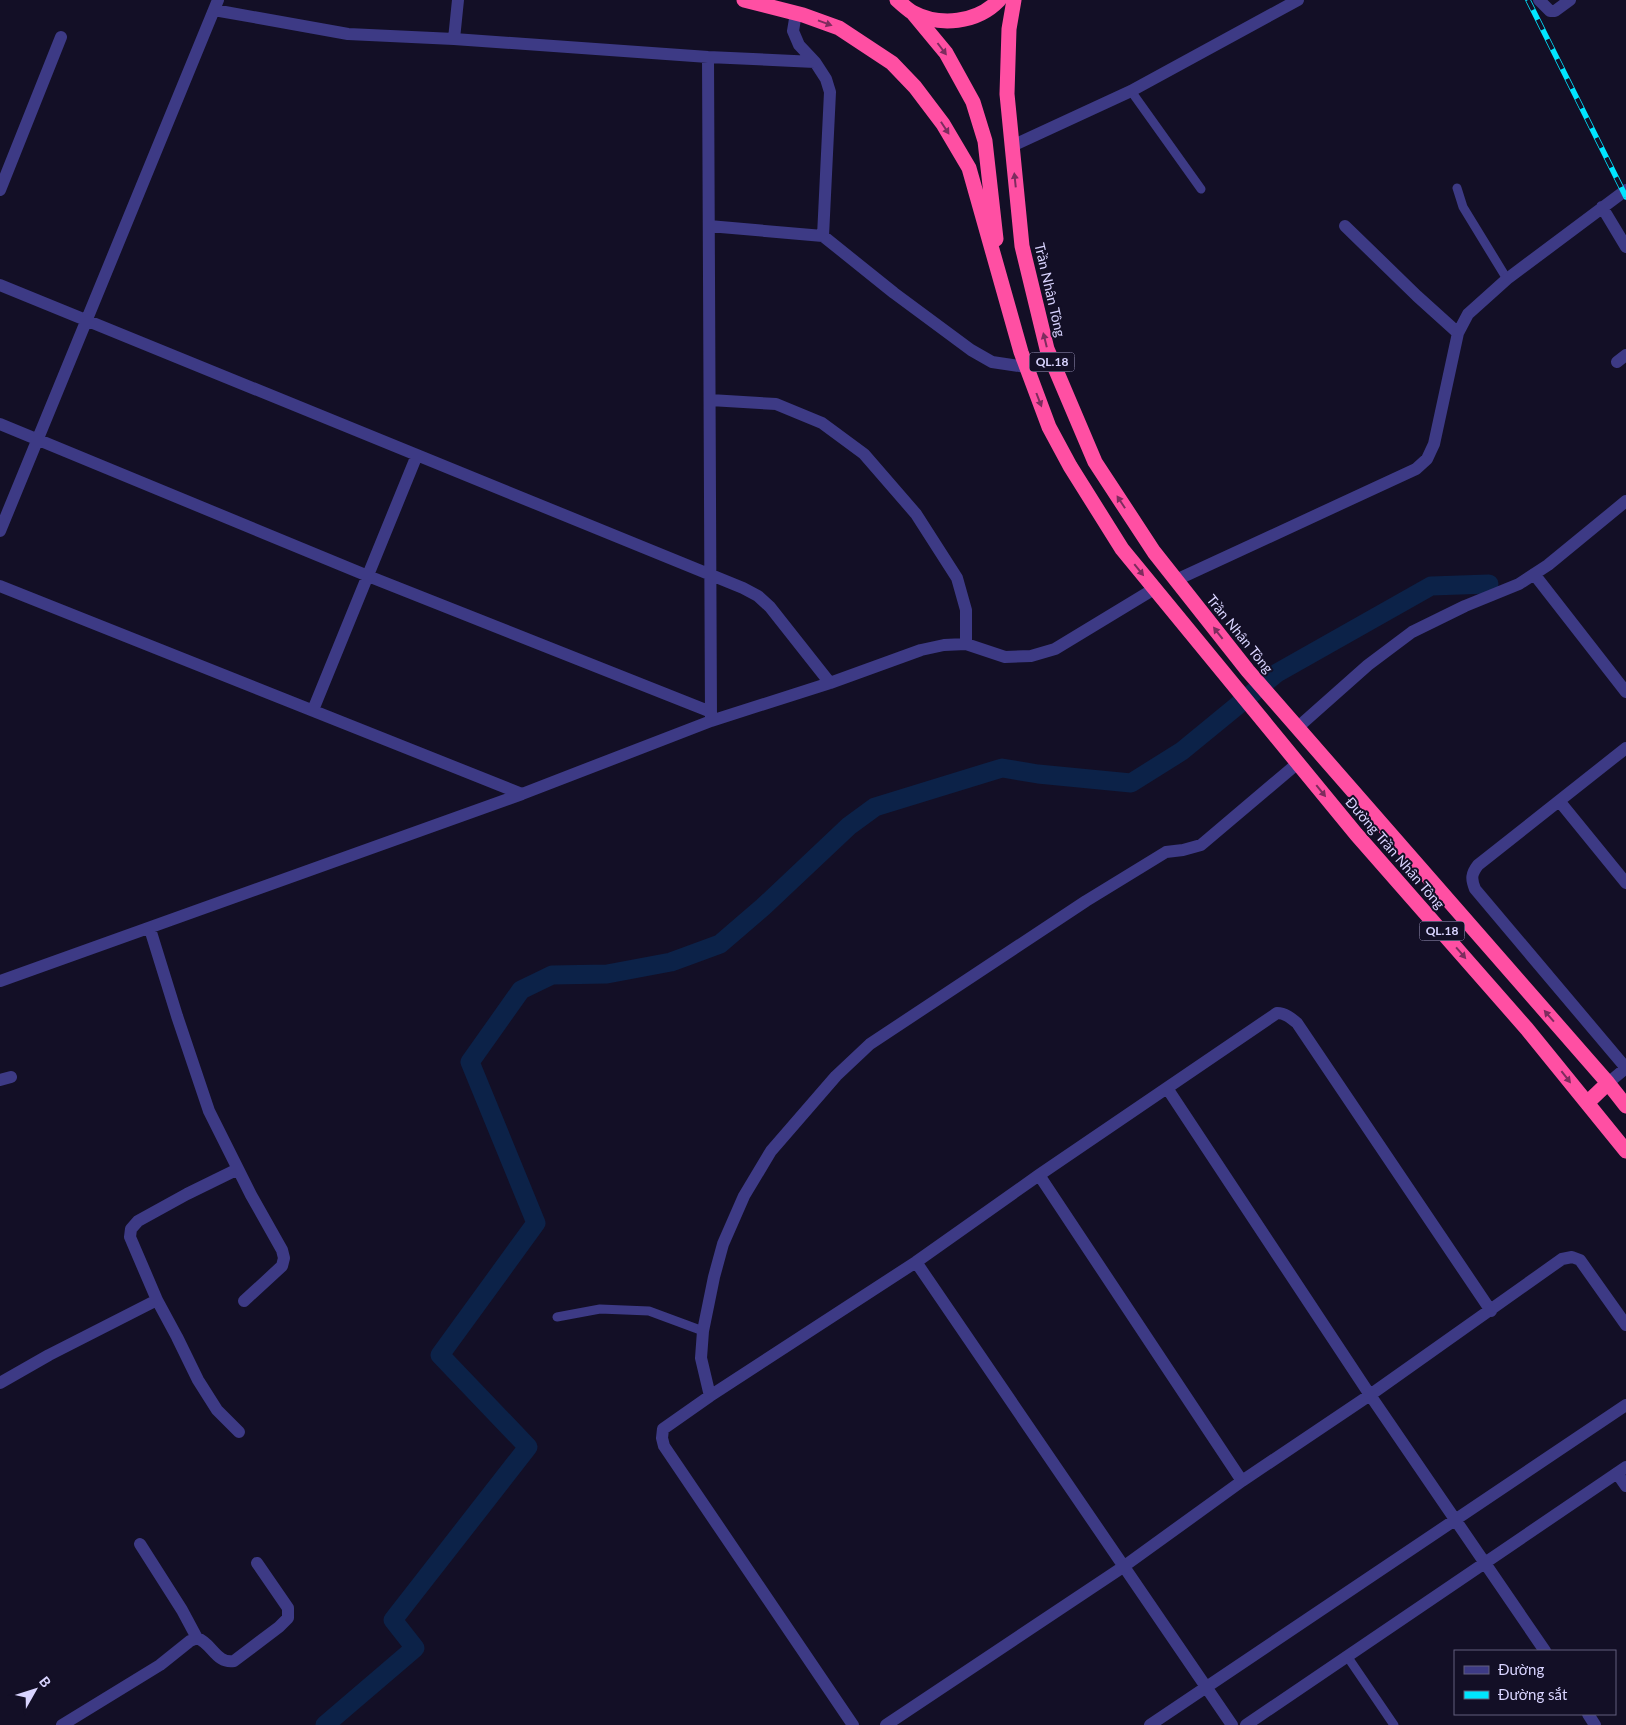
<svg xmlns="http://www.w3.org/2000/svg" width="1626" height="1725" viewBox="0 0 1626 1725" font-family="Lato,sans-serif">
<rect width="100%" height="100%" fill="#130f26"/>
<g fill="none" stroke-linecap="round" stroke-linejoin="round">
<!-- canal -->
<path stroke="#0c2248" stroke-width="19" d="M325,1725L415,1648L393,1620L528,1447L440,1355L536,1223L470,1062L521,990L552,975L607,974L671,962L720,944L763,907L849,826L875,807L1002,768L1038,774L1131,783L1182,751L1277,673L1431,586L1489,584"/>
<!-- lane -->
<path stroke="#3d3a85" stroke-width="9" d="M1131,91L1201,189
M1457,188L1463,207L1507,279
M557,1317L600,1309L649,1311L703,1331
M1347,1656L1394,1725"/>
<!-- street -->
<path stroke="#3d3a85" stroke-width="12" d="M1539,0L1550,11H1555L1570,0
M214,10L348,34L454,39L708,57L815,62
M796,13L793,31L799,45L815,62L826,79L830,92L823,236
M454,39L458,0
M708,57L711,719
M1012,146L1131,91L1298,0
M0,190L61,37
M1602,207L1626,247
M709,226L823,236L894,293L971,350L992,362L1026,367
M1345,226L1417,296L1458,333
M0,285L743,588L758,596L770,607L830,683
M1617,362L1626,355
M710,400L776,404L822,423L864,454L916,514L957,578L966,610V644
M0,424L368,576L711,712
M0,531L218,0
M1534,574L1626,692
M1176,580L1416,469L1427,459L1434,444L1458,333L1468,314L1507,279L1626,190
M0,586L522,794
M313,710L417,455
M1297,728L1368,665L1412,632L1465,606L1519,584L1548,565L1626,501
M1626,748L1478,865C1471,874 1471,879 1475,889L1626,1068
M1560,802L1626,883
M150,929L177,1016L209,1111L251,1195L282,1250L284,1258L282,1266L244,1301
M0,981L522,794L711,721L830,683L921,650L944,645L966,644L1005,657L1031,656L1055,649L1154,589
M0,1080L11,1077
M1608,1083L1626,1068
M1167,1088L1370,1395L1545,1651
M238,1169L187,1194L138,1221L131,1229L130,1237L157,1300L177,1337L198,1380L217,1410L239,1432
M1039,1175L1242,1481
M916,1262L1232,1725
M0,1383L49,1355L157,1300
M710,1396L701,1358L703,1331L714,1277L723,1244L744,1196L771,1151L836,1076L870,1044L1086,901L1166,852L1183,850L1201,845L1298,763
M1617,1473L1626,1486
M140,1544L182,1610L197,1638
M1588,1714L1595,1725
M62,1725L160,1665L190,1641L197,1638C212,1643 216,1664 234,1661L279,1627L288,1618V1608L257,1563
M853,1725L664,1446L662,1438L663,1429L710,1396L916,1262L1039,1175L1277,1013C1285,1013 1291,1018 1297,1023L1491,1311
M886,1725L1123,1567L1242,1481L1370,1395L1562,1259L1572,1257L1580,1260L1626,1325
M1150,1725L1626,1405
M1246,1725L1626,1467"/>
<!-- highway -->
<path stroke="#ff4fa3" stroke-width="15" d="M744,0L803,15L839,28L892,63L915,87L943,124L969,168L1021,352L1049,427L1070,466L1122,549L1356,834L1527,1029L1626,1151
M897,0C902,4 907,9 912,12C940,27 977,23 999,0
M1014,0L1009,29L1007,94L1022,246L1047,349L1095,462L1154,552L1248,671L1608,1083L1626,1106
M912,12L946,53L973,102L985,141L996,239
M1587,1103L1608,1083"/>
<defs>
<path id="rail" d="M1528,0L1626,197"/>
</defs>
<!-- rail casing -->
<use href="#rail" stroke="#00e5ff" stroke-width="5.5"/>
<!-- rail -->
<use href="#rail" stroke="#130f26" stroke-width="4" stroke-dasharray="11" stroke-linecap="butt"/>
</g>
<!-- one-way arrows -->
<defs><path id="oneway-solid" d="M-6-.8H1V-3.2L6.5 0L1 3.2V.8H-6Z" transform="scale(1.25)"/></defs>
<g fill="#7d2c5e">
<use href="#oneway-solid" transform="translate(825 23) rotate(20)"/>
<use href="#oneway-solid" transform="translate(942 49) rotate(53)"/>
<use href="#oneway-solid" transform="translate(945 128) rotate(57)"/>
<use href="#oneway-solid" transform="translate(1015 180) rotate(-96)"/>
<use href="#oneway-solid" transform="translate(1045 340) rotate(-104)"/>
<use href="#oneway-solid" transform="translate(1039 400) rotate(69)"/>
<use href="#oneway-solid" transform="translate(1121 502) rotate(-123)"/>
<use href="#oneway-solid" transform="translate(1139 570) rotate(51)"/>
<use href="#oneway-solid" transform="translate(1218 633) rotate(-128)"/>
<use href="#oneway-solid" transform="translate(1321 791) rotate(51)"/>
<use href="#oneway-solid" transform="translate(1461 953) rotate(49)"/>
<use href="#oneway-solid" transform="translate(1549 1016) rotate(-131)"/>
<use href="#oneway-solid" transform="translate(1566 1077) rotate(52)"/>
</g>
<g text-anchor="middle" stroke-width="4" stroke-linejoin="round" paint-order="stroke">
<!-- shield labels -->
<g fill="#130f26" stroke="#9e99be" stroke-width="1">
<rect x="1029.5" y="352.5" width="45" height="19" rx="4"/>
<rect x="1419.5" y="921.5" width="45" height="19" rx="4"/>
</g>
<g font-size="12" font-weight="bold" fill="#d9d4ff">
<text x="1052" y="366">QL.18</text>
<text x="1442" y="935">QL.18</text>
</g>
<!-- street labels -->
<g font-size="14" fill="#d9d4ff" stroke="#130f26">
<text transform="translate(1050 290) rotate(77)" y="5">Trần Nhân Tông</text>
<text transform="translate(1240 634) rotate(51)" y="5">Trần Nhân Tông</text>
<text transform="translate(1395 853) rotate(49)" y="5">Đường Trần Nhân Tông</text>
</g>
</g>
<!-- legend -->
<rect x="1454" y="1650" width="162" height="65" fill="#130f26" stroke="#625e7d"/>
<rect x="1464" y="1666" width="25" height="8" fill="#3d3a85" stroke="#625e7d"/>
<text x="1498" y="1675" font-size="15" fill="#d9d4ff">Đường</text>
<rect x="1464" y="1691" width="25" height="8" fill="#00e5ff" stroke="#625e7d"/>
<text x="1498" y="1700" font-size="15" fill="#d9d4ff">Đường sắt</text>
<!-- north arrow -->
<g transform="translate(35 1690) rotate(51)" stroke="#130f26" stroke-width="4" paint-order="stroke">
<path d="M0-4L9 19L0 12L-9 19Z" fill="#d9d4ff"/>
<text y="-8" font-size="14" font-weight="bold" text-anchor="middle" fill="#d9d4ff">B</text>
</g>
</svg>
